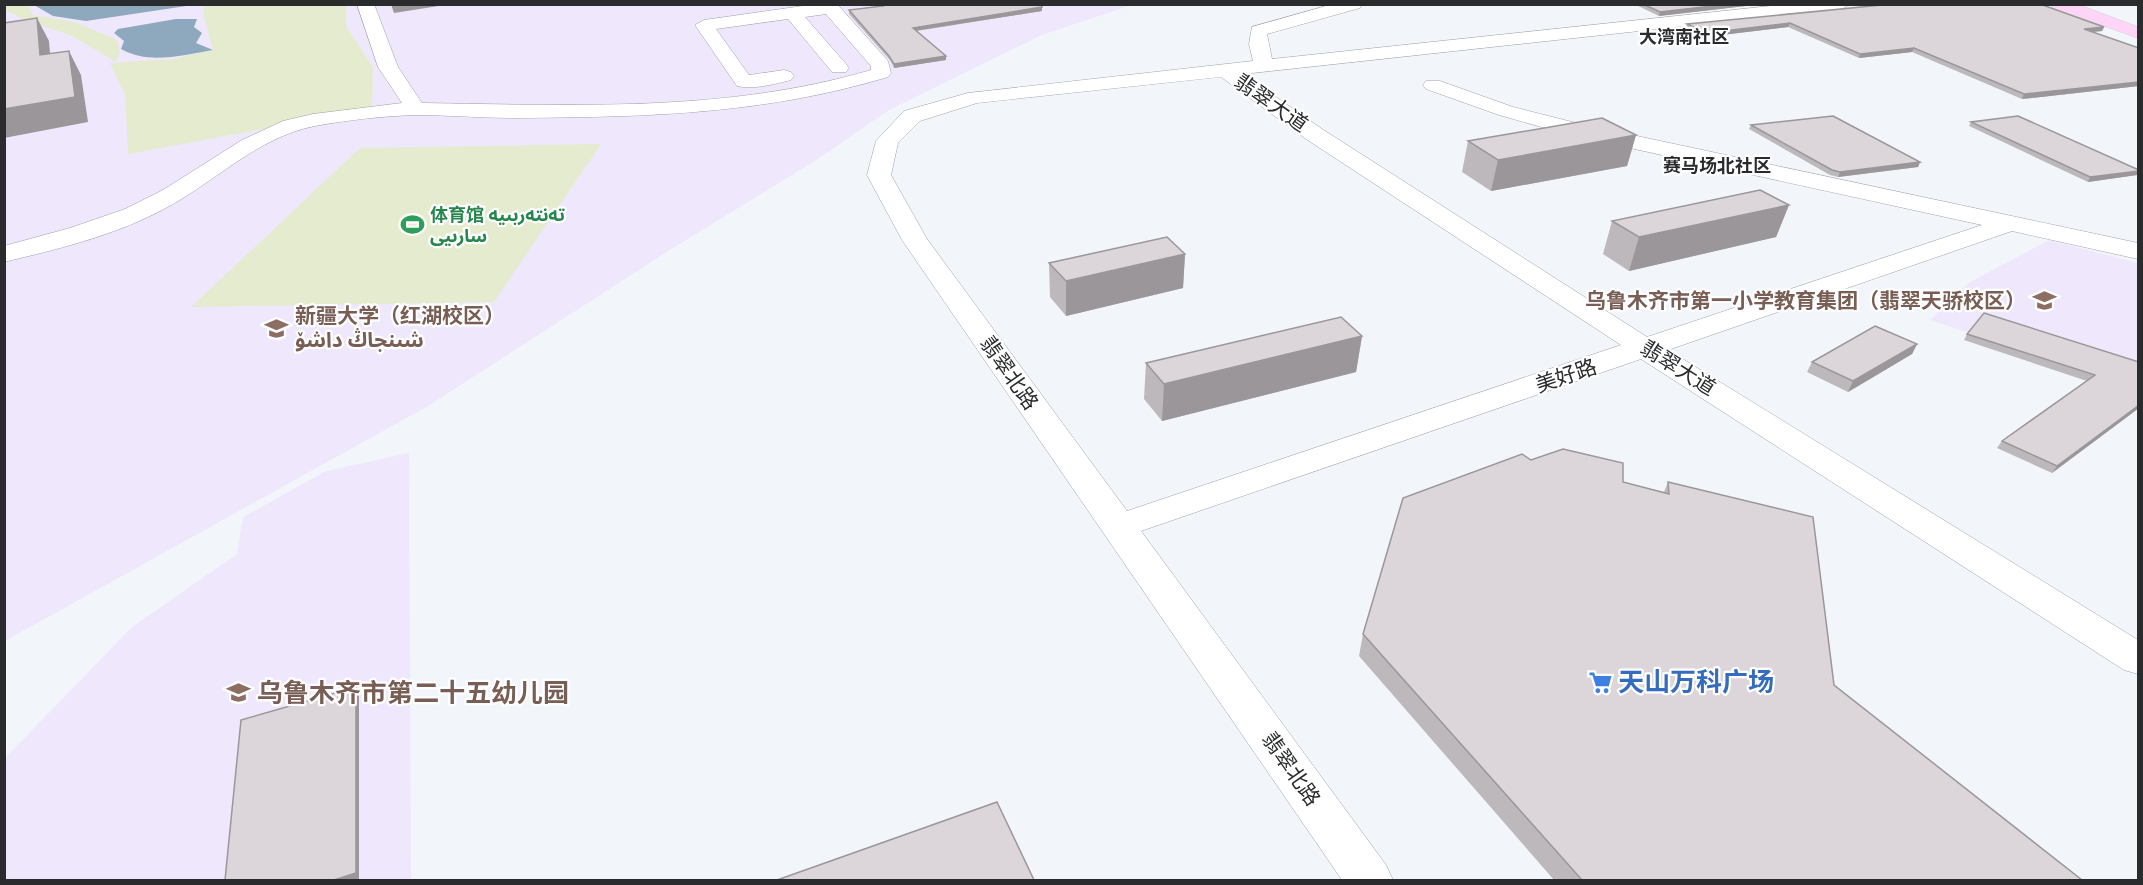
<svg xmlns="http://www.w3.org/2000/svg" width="2143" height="885" viewBox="0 0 2143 885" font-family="Roboto,'Noto Sans Arabic','Noto Sans SC',sans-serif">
<rect width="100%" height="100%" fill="#f2f6fb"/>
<!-- education -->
<path fill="#efe8fd" d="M5,5H1132L1042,35L889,110L818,159L670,250L428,406L5,641Z
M2049,240L2138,263V390L1930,320L1970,282Z
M409,453L411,880H5L4,759L132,627L237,554L243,517L326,471Z"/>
<!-- green -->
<path fill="#e5ebce" d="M4,5H28L33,15L75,22L117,40L120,52L116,62L72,36L25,20L5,10Z
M205,5H346V26L373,67L372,109L128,154L125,95L110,63L171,59L213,50L203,13Z
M601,144L494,302L191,307L360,148Z"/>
<!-- water -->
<path fill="#8ea9be" d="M34,5H193L86,21L53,16Z
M176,19H197L194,27L202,33L196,43L213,50C183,55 149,65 121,49L124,41L114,33L118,29Z"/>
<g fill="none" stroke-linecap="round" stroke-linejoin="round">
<defs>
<path id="minor" d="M357,4H374L398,67L422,103C573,105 724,113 871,70V66L826,14L805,17L846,64L849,68L846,72H832L788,19L716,29L749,75L784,70L791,72L794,76L791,80C775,84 753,90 737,86L695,25L704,20L817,4H837L888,61L891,73L888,77C761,115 644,117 513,118C481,118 449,115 416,115C383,116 348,120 315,126C257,137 213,184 162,210C113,236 58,249 4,262V246L70,228L125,209L163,190L242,140L283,121L313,114L402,103L378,67Z
M1333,4H1362L1360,8L1267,34L1272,59L1789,4H1850L1842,9L1243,74L1322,129L1647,337L1982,225L1566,134L1499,115L1426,89L1423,85L1426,81H1440L1513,107L1576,123L2138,243V259L2012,231L1668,350L2138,640V674L2124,670L1641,359L1141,531L1386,865L1393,880H1342L902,240L867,175L876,141L904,111L968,93L1253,61L1249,44L1252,27ZM1221,77L1306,139L1621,345L1127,511L927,239L891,175L898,143L920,121L977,103Z"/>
<path id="major" d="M2051,4H2077L2138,27V38L2053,8Z"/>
</defs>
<!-- minor casing -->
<use href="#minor" stroke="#9da1a6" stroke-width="1"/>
<!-- major casing -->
<use href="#major" stroke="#d0d0d1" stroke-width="1"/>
<!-- minor -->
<use href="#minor" fill="#fff" fill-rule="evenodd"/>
<!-- major -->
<use href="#major" fill="#fed5f7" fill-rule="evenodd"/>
</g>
<!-- wall -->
<path fill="#bdb8bb" d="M878,4H1042V11L917,31L946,60L894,68L890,60L849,14V10L879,6Z
M1634,4H1763L1659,16Z
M1892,4L2104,27L2102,31L2092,32L2139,48V86L2022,99L1912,52L1859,58L1788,27L1705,37L1686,28L1687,24Z
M1971,122L2139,170V173L2137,175L2088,182L1969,126Z
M1751,125L1920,162L1918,167L1838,177L1830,175L1749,129Z
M1636,135L1627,166L1491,191L1462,172L1468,141Z
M1789,205L1776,237L1629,271L1603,254L1612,221Z
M1185,254L1183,288L1066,316L1050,297L1049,263Z
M1967,334L2139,362V408L2052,473L1997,448L2002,441L2087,381L1964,340Z
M1362,336L1356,372L1162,421L1144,399L1146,363Z
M1917,344L1912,354L1848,392L1807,372L1812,362Z
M1531,460L1664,492L1668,482L1834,685L2082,880H1554L1359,656L1363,634Z"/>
<!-- shaded-wall -->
<path fill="#9a9699" d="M391,4H451L394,13Z
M1729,4H1763L1659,16L1660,12Z
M1042,7V11L913,31V28Z
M37,18L49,41L52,79L40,55Z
M1790,23L1788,27L1705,37L1706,33Z
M2104,27L2102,31L2082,33L2084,29Z
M1914,48L1912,52L1859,58L1860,54Z
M69,51L81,75L88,122L4,138V109Z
M946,56V60L894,68V64Z
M2139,82V86L2022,99L2024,94Z
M1636,135L1627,166L1491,191L1498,160Z
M1920,162L1918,167L1838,177L1840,172Z
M2139,171L2137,175L2088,182L2090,177Z
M1789,205L1776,237L1629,271L1639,237Z
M1185,254L1183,288L1066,316V281Z
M1362,336L1356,372L1162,421L1164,384Z
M1917,344L1912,354L1848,392L1853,381Z
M2139,405V408L2052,473L2057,466Z
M356,687L359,693V879L356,880H334Z"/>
<!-- building -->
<path fill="#dcd6da" stroke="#9a9699" stroke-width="1.5" d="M881,4H1042V7L913,28L946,56L894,64L889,56L849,10L883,6Z
M1643,4H1729L1660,12Z
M1892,4H2040L2104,27L2084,29L2139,48V82L2024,94L1914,48L1860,54L1790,23L1706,33L1687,24Z
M37,18L40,55L69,51L75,97L4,109V23Z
M1833,116L1920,162L1840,172L1832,170L1751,125Z
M2018,116L2139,170V171L2090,177L1971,122Z
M1602,118L1636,135L1498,160L1468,141Z
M1760,190L1789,205L1639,237L1612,221Z
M1167,237L1185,254L1066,281L1049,263Z
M1984,313L2139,362V405L2057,466L2002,441L2095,375L1967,334Z
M1341,317L1362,336L1164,384L1146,363Z
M1875,326L1917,344L1853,381L1812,362Z
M1563,449L1623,463V482L1669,494L1668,482L1813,517L1834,685L2082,880H1582L1363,634L1403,498L1522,454L1531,460Z
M356,687V873L334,880H225L241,720Z
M997,802L1034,880H777Z"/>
<!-- icons -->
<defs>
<symbol id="stadium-bare" viewBox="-9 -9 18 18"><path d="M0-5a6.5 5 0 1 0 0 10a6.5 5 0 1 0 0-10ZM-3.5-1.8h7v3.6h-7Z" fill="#2e9e5b" stroke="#fff" stroke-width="2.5" paint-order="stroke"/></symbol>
<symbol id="school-bare" viewBox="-9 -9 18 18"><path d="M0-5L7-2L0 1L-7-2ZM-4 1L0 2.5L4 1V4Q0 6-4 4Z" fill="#8d6e63" stroke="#fff" stroke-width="2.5" paint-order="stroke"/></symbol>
<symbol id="university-bare" viewBox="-9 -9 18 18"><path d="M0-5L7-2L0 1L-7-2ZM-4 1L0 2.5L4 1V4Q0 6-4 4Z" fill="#8d6e63" stroke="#fff" stroke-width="2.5" paint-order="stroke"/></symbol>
<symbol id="supermarket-bare" viewBox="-9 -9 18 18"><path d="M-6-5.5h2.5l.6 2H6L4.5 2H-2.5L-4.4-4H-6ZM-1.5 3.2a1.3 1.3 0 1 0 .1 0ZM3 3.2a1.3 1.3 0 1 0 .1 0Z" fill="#3f7fe0" stroke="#fff" stroke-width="2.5" paint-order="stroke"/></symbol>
</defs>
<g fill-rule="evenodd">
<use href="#stadium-bare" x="396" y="208" width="33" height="33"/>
<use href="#school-bare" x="2028" y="284" width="33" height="33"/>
<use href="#university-bare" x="260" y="312" width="33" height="33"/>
<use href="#supermarket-bare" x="1584" y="666" width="33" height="33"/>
<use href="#school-bare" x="222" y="676" width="33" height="33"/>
</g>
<g text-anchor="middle" stroke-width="4.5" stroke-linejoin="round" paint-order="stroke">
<!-- far-neighbourhood labels -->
<g font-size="18" font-weight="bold" fill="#292b2d" stroke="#fff">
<text x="1684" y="43">大湾南社区</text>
<text x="1717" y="172">赛马场北社区</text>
</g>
<!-- far-leisure labels -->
<g font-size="18" font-weight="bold" fill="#27864d" stroke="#fff" text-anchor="start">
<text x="430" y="221">体育馆 تەنتەربىيە<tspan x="430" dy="21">سارىيى</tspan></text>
</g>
<!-- street labels -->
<g font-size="21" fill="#292b2d" stroke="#fff">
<text transform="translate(1271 103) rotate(35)" y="7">翡翠大道</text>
<text transform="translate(1678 368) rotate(32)" y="7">翡翠大道</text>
<text transform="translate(1009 373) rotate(55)" y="7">翡翠北路</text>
<text transform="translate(1566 376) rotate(-19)" y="7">美好路</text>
<text transform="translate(1291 769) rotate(55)" y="7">翡翠北路</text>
</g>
<!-- education labels -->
<g font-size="21" font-weight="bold" fill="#785e54" stroke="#fff" text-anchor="end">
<text x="2026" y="308">乌鲁木齐市第一小学教育集团（翡翠天骄校区）</text>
<text x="295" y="323" text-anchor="start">新疆大学（红湖校区）<tspan x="295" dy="24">شىنجاڭ داشۆ</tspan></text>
</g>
<!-- near-shop labels -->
<g font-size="26" font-weight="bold" fill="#366cbe" stroke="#fff" text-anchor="start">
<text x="1618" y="691">天山万科广场</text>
</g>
<!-- near-education labels -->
<g font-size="26" font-weight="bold" fill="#785e54" stroke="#fff" text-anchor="start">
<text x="257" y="702">乌鲁木齐市第二十五幼儿园</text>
</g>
</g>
<!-- border -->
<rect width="2143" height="885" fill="none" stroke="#292b2d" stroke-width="12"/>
</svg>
